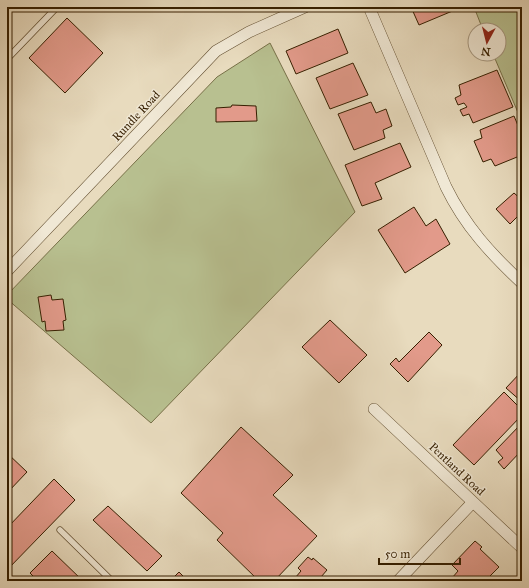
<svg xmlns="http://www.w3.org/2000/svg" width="529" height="588" viewBox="0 0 529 588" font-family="'IM FELL Great Primer',serif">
<rect width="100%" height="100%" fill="#e8dbbe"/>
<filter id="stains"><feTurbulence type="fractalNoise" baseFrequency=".005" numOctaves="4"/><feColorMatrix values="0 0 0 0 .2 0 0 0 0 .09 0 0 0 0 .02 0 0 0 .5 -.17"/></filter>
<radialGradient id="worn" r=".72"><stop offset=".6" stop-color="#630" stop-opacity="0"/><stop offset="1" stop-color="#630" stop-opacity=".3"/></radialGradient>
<!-- green -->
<path fill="#b8c090" stroke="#777048" d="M474,7H522V122L493,54H499V30H483Z
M270,43L355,212L151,423L7,299V295L217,77Z"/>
<!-- building -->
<path fill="#e29a8a" stroke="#361f00" d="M411,7H462L419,25Z
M67,18L103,53L65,93L29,58Z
M338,29L348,53L296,74L286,51Z
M353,63L368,95L330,109L316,78Z
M497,70L513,107L473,123L469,114L463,116L460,110L467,107L464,103L458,105L455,98L461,95L459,85Z
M371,102L376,113L386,109L392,126L383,130L385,138L354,150L338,114Z
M232,105L256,106L257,121L216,122V108L231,107Z
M514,116L522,135V155L495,166L491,159L483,162L474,141L482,138L480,130Z
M400,143L411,167L375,183L382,199L362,206L345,165Z
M514,193L522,200V212L510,224L496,209Z
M414,207L426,226L436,219L450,244L405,273L378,230Z
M51,295L52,300L63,299L66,320L63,321L64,330L46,331L45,321L42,322L38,297Z
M330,320L367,355L339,383L302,347Z
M429,332L442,345L408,382L390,364L396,358L399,362Z
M522,371V402L506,388Z
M504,392L522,410V415L474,465L453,445Z
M522,423V450L504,469L498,462L503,458L496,450Z
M241,427L293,475L273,495L317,536L274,581H259L217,540L223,533L181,493Z
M7,453L27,472L7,493Z
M54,479L75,500L7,570V528Z
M108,506L162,556L147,571L93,520Z
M475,541L482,547L480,549L499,567L485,581H456L452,578L458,571L452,565Z
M52,551L83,581H38L30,573Z
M308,557L312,560L313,558L327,570L321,577L324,580L323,581H299L295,578L301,571L298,568Z
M179,572L188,581H170Z"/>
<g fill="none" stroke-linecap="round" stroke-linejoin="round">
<defs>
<path id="service" d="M7,59L57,7
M60,530L112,581"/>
<path id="minor" d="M369,7L446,187C465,226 491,254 522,283
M7,271L216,51L249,32L305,7
M374,409L522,548
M398,581L473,502"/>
</defs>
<!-- service casing -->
<use href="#service" stroke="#624e30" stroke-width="7"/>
<!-- minor casing -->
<use href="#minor" stroke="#624e30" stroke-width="12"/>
<!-- service -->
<use href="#service" stroke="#f0e8d5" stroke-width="5.5"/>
<!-- minor -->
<use href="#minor" stroke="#f0e8d5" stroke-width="11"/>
</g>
<g text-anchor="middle" stroke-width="3" stroke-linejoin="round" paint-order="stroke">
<!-- street labels -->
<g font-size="12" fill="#361f00" stroke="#f0e8d5">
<text transform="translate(136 116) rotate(-47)" y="4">Rundle Road</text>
<text transform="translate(457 469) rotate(43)" y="4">Pentland Road</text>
</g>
</g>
<!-- margin -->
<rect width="529" height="588" fill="none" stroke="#e8dbbe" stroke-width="24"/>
<rect x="8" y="8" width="513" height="572" fill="none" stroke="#361f00" stroke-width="2"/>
<rect x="12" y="12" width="505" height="564" fill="none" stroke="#361f00"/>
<!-- north arrow -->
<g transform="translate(487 42) rotate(187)"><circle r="19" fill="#f0e8d5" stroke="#a69880"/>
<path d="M0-3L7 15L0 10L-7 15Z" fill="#8f2418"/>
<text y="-6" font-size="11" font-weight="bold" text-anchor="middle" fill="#361f00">N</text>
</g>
<!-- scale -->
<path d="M379 558v6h81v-6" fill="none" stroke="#361f00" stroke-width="2"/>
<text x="385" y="558" font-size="12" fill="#361f00" stroke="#f0e8d5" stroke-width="3" paint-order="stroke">50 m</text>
<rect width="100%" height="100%" filter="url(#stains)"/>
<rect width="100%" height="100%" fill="url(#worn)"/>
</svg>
